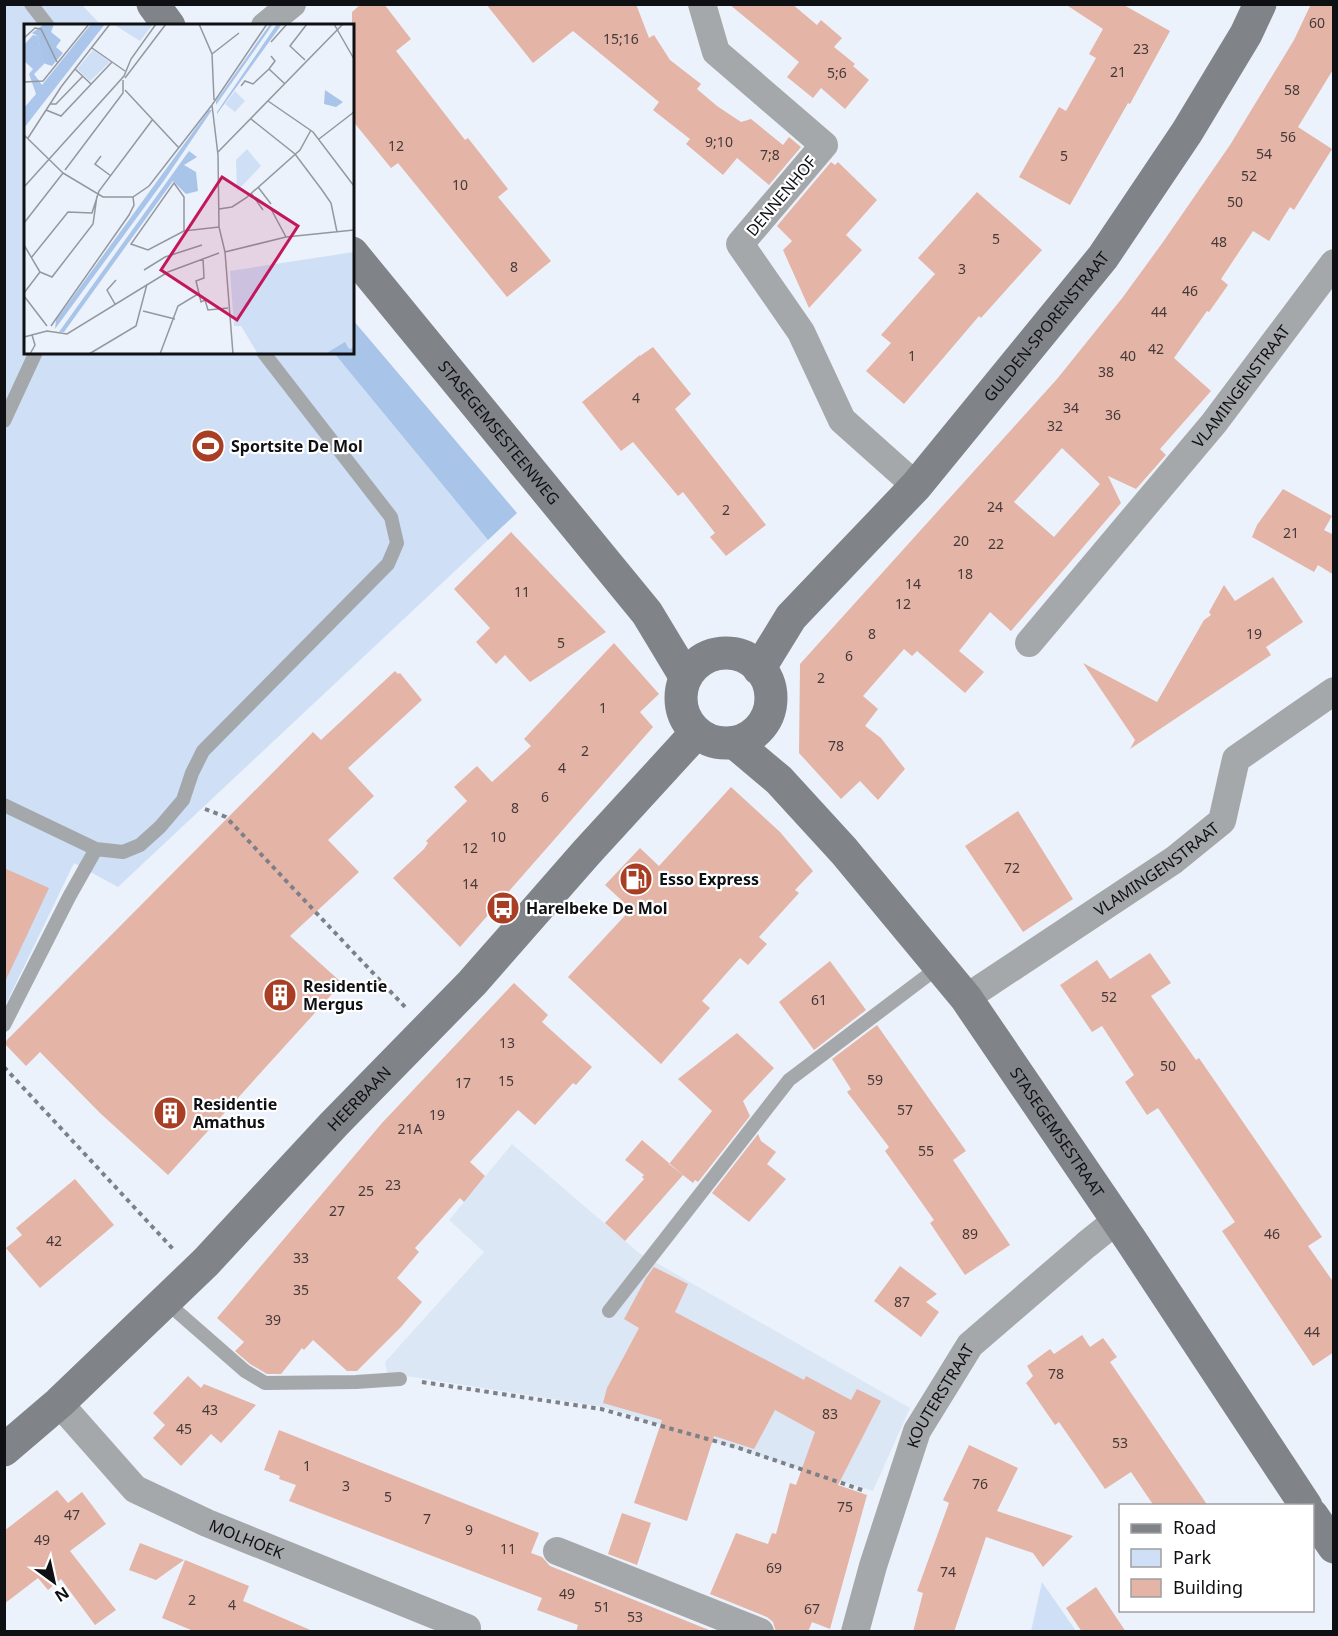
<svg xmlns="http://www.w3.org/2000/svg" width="1338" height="1636" viewBox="0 0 1338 1636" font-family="'Noto Sans',sans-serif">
<rect width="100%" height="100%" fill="#ecf2fb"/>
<!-- built -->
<path fill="#dce7f5" d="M512,1144L639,1253L910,1408L873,1491L603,1407L387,1373L385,1362L484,1252L449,1220Z"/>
<!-- green -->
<path fill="#cedff6" d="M5,5H82L101,25L26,26V352L334,353L488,540L118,887L74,863L5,1006Z
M1042,1582L1076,1631H1031Z"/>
<!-- forest -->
<path fill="#a9c4e9" d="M353,320L517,513L488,540L334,353L352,352Z"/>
<!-- building -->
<path fill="#e4b4a7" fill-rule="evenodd" d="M361,4H384L411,39L396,51L465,140L468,138L508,189L498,197L551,261L507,297L398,163L391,168L352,120V12Z
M486,4H636L649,38L654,35L670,60L701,84L697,89L717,106L741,122L751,119L783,145L789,137L801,147L769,185L737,158L723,175L686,144L690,139L653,110L659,102L573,31L533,63Z
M729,4H792L817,25L821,20L842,38L834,47L855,64L853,66L869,80L845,109L821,88L813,98L787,77L799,62Z
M1065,4H1122L1170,31L1130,104L1128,103L1070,205L1019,177L1059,107L1066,111L1096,58L1089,54L1103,29Z
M1311,4H1334V68L1298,127L1332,149L1294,210L1290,207L1269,241L1253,231L1221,279L1228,285L1209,312L1207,311L1174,358L1211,391L1160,449L1166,455L1136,489L1108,476L1121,503L1011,631L990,612L959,651L984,672L965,693L917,651L912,656L904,649L863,696L878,709L865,726L881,738L905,769L878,800L860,781L841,799L799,753L800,664L1057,379L1123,297L1163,242L1230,145L1294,40ZM1062,448L1100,484L1054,537L1014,502Z
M831,162L835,165L838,162L877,200L846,235L862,250L809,308L783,250L792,241L777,226Z
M977,192L1042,250L981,318L979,316L904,404L866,371L891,343L881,335L935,274L918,258Z
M653,347L691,394L675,409L766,525L726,556L710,537L715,533L683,492L678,496L633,442L621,451L582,402L640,355V356Z
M1283,489L1332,516L1324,530L1334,535V575L1318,565L1314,572L1252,537L1257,525Z
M511,532L606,632L530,682L505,655L496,664L476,642L490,628L454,589Z
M1273,577L1303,622L1266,647L1271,655L1130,749L1135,740L1083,663L1157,702L1204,620L1211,615L1209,612L1224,585L1235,601Z
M614,643L659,694L640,712L653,727L460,947L393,878L424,849L428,843L426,841L467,801L454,787L477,766L492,782L531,746L524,739Z
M395,671L398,674L400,673L422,700L348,768L374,796L328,840L359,872L290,936L342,983L168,1175L100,1113L40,1052L26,1066L4,1043L313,732L321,740Z
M731,787L780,832L813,871L795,890L799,893L759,937L767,944L748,965L740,958L702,1001L710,1008L661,1064L568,977L631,909L605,885L640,848L659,866Z
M1018,811L1073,899L1023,932L965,846Z
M4,868L49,888L4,984Z
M1150,953L1171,983L1151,996L1196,1060L1199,1058L1322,1237L1308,1246L1334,1283V1352L1313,1366L1222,1231L1235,1222L1158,1108L1147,1115L1125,1082L1134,1075L1102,1026L1092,1032L1060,985L1097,960L1110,979Z
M830,961L866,1010L814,1050L779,1002Z
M514,983L548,1015L542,1022L592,1067L576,1085L573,1083L535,1125L518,1110L470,1162L485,1176L464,1202L460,1198L415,1248L419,1252L397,1278L422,1302L401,1327L357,1371H347L313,1340L304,1350L302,1348L281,1374H267L250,1364L235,1351L244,1342L217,1318L382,1123Z
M877,1025L966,1151L953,1160L1010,1245L965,1275L930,1223L934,1220L885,1151L889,1147L847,1092L851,1089L832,1059Z
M737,1033L774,1068L743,1101L750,1116L698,1182L695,1180L693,1183L669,1164L712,1111L678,1079Z
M758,1134L761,1141L776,1152L767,1164L786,1179L749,1222L712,1193Z
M642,1140L683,1175L625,1241L605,1223L644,1179L642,1177L644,1175L625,1160Z
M75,1179L114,1225L40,1288L6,1248L22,1235L16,1228Z
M900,1266L937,1294L926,1302L939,1312L921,1337L874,1301Z
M654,1267L688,1284L675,1312L804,1380L806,1376L851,1400L857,1389L881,1401L838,1485L867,1495L830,1629L812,1622L808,1632H776L773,1622L767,1617L710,1594L736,1533L768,1544L772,1533L776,1534L790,1483L796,1485L815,1432L775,1410L754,1449L714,1436L687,1521L634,1503L662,1420L603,1403L607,1388L639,1328L624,1319L646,1278Z
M1082,1335L1090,1347L1103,1338L1117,1357L1110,1362L1208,1506H1154L1131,1472L1105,1489L1059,1422L1055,1425L1026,1383L1033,1376L1027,1366L1050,1349L1054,1354Z
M188,1376L201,1388L204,1384L256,1405L221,1443L211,1434L181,1466L153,1438L165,1425L153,1413Z
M279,1430L539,1533L531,1553L542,1557L550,1566L714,1632H576L578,1625L537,1610L542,1598L289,1501L296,1485L279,1479L280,1476L264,1470Z
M969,1445L1018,1468L997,1511L1073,1536L1043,1567L1033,1553L986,1537L954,1632H913L923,1593L917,1591L949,1503L943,1500Z
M57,1490L68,1503L82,1492L106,1524L70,1551L116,1610L95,1625L61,1579L48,1590L38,1578L4,1604V1531Z
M622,1513L651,1523L637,1565L608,1554Z
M140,1543L184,1560L156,1580L129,1570Z
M185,1560L249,1586L243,1601L315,1632H196L162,1618Z
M1096,1587L1126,1632H1082L1066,1608Z"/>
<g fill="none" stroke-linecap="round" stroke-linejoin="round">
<!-- path -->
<path stroke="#7d8187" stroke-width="4" stroke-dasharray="4.5 4.5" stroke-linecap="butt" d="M205,809L226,817L405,1007
M4,1067L173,1249
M422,1382L601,1409L736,1447L865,1491"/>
<!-- lane -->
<path stroke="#a5a8ab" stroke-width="14" d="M31,4L48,26
M4,421L36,352
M4,805L96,849L123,852L140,845L160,827L183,800L192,773L203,751L388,564L397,543L391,517L263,352
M4,1025L69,897L96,849
M165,1301L245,1371L265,1383L356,1382L400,1379
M609,1311L789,1080L940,966"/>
<!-- street -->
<g stroke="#a5a8ab" stroke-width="28">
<path d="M702,4L716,52L824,145L740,244L801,332L842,420L916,486"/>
<path d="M265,26L292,4"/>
<path id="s1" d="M1029,643L1214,423L1334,263"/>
<path id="s2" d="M966,998L1174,860L1222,821L1236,759L1334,691"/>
<path id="s3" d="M59,1403L135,1489L207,1523L467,1628"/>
<path d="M557,1551L760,1632"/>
<path id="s4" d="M855,1632L873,1566L917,1431L970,1345L1086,1245L1117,1220"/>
</g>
<!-- secondary -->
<g stroke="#808489" stroke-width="33">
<path d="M153,4L169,26"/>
<path id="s5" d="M352,253L647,613L685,676"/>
<circle cx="726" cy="698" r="45"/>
<path id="s6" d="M759,669L791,617L916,486L1103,257L1187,132L1246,34L1260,4"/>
<path id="s7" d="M735,743L779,780L844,851L966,998L1132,1242L1306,1506"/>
<path id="s8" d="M4,1450L59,1403L206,1262L334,1124L472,983L586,853L696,733"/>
<path d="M1312,1515L1334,1547"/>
</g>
</g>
<!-- icons -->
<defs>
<symbol id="stadium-disc" viewBox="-11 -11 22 22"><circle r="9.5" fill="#a83f25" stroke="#fff"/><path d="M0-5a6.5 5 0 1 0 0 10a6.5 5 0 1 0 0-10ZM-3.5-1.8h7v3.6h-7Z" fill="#fff"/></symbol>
<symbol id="fuel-disc" viewBox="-11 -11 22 22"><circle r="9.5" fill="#a83f25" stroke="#fff"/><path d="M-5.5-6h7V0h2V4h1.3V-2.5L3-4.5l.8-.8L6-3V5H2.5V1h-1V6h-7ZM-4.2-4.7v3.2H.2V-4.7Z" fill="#fff"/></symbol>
<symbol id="bus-disc" viewBox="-11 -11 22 22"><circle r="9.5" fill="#a83f25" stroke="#fff"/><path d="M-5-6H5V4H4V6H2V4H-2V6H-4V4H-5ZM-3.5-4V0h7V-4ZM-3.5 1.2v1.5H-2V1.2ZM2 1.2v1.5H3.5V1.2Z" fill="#fff"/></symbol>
<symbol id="building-disc" viewBox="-11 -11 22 22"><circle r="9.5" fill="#a83f25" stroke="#fff"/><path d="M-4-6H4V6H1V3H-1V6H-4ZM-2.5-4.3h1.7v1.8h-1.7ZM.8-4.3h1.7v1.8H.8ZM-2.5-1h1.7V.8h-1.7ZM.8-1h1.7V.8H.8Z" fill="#fff"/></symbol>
</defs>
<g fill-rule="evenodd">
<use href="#stadium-disc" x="189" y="427" width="38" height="38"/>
<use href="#fuel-disc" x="617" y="860" width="38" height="38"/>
<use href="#bus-disc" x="484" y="889" width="38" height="38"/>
<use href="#building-disc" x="261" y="976" width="38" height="38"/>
<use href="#building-disc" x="151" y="1094" width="38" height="38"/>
</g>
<g text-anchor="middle" stroke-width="4.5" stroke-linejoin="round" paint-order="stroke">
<!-- number labels -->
<g font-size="14" fill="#443938">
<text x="1317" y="28">60</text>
<text x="621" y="44">15;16</text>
<text x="1141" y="54">23</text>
<text x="1118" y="77">21</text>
<text x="837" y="78">5;6</text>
<text x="1292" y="95">58</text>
<text x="1288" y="142">56</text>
<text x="719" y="147">9;10</text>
<text x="396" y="151">12</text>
<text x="1264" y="159">54</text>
<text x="770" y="160">7;8</text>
<text x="1064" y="161">5</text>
<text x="1249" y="181">52</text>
<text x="460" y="190">10</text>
<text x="1235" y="207">50</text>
<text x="996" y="244">5</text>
<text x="1219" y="247">48</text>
<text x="514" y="272">8</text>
<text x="962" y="274">3</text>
<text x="1190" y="296">46</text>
<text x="1159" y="317">44</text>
<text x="1156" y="354">42</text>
<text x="912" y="361">1</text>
<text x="1128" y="361">40</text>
<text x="1106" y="377">38</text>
<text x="636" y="403">4</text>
<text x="1071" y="413">34</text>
<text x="1113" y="420">36</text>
<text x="1055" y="431">32</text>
<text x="995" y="512">24</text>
<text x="726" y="515">2</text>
<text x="1291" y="538">21</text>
<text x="961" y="546">20</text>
<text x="996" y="549">22</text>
<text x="965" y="579">18</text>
<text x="913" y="589">14</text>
<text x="522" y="597">11</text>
<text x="903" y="609">12</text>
<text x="872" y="639">8</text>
<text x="1254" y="639">19</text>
<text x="561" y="648">5</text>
<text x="849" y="661">6</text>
<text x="821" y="683">2</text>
<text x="603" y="713">1</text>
<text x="836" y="751">78</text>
<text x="585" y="756">2</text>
<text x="562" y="773">4</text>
<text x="545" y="802">6</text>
<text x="515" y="813">8</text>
<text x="498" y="842">10</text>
<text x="470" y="853">12</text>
<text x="1012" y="873">72</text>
<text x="470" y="889">14</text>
<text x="1109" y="1002">52</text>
<text x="819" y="1005">61</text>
<text x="507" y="1048">13</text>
<text x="1168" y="1071">50</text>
<text x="875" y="1085">59</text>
<text x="506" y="1086">15</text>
<text x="463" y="1088">17</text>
<text x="905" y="1115">57</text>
<text x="437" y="1120">19</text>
<text x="410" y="1134">21A</text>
<text x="926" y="1156">55</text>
<text x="393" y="1190">23</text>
<text x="366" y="1196">25</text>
<text x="337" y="1216">27</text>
<text x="970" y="1239">89</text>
<text x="1272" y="1239">46</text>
<text x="54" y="1246">42</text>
<text x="301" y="1263">33</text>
<text x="301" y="1295">35</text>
<text x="902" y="1307">87</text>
<text x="273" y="1325">39</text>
<text x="1312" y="1337">44</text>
<text x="1056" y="1379">78</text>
<text x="210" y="1415">43</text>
<text x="830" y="1419">83</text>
<text x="184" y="1434">45</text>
<text x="1120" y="1448">53</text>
<text x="307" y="1471">1</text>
<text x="980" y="1489">76</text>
<text x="346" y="1491">3</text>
<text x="388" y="1502">5</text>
<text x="845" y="1512">75</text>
<text x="72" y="1520">47</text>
<text x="427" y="1524">7</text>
<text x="469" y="1535">9</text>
<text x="42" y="1545">49</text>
<text x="508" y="1554">11</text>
<text x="774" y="1573">69</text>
<text x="948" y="1577">74</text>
<text x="567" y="1599">49</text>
<text x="192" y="1605">2</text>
<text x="232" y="1610">4</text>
<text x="602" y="1612">51</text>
<text x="812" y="1614">67</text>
<text x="635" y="1622">53</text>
</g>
<!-- street labels -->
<g font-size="16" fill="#0e1013" stroke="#fff">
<text transform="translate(781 196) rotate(-50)" y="6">DENNENHOF</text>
<text dy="6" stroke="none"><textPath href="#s6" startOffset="448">GULDEN-SPORENSTRAAT</textPath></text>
<text dy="6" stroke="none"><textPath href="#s1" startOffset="333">VLAMINGENSTRAAT</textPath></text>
<text dy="6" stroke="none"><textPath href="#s5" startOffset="232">STASEGEMSESTEENWEG</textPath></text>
<text dy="6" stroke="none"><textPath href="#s2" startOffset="230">VLAMINGENSTRAAT</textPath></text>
<text dy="6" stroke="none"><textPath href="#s8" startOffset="500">HEERBAAN</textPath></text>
<text dy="6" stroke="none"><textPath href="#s7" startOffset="507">STASEGEMSESTRAAT</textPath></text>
<text dy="6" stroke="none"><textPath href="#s4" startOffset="252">KOUTERSTRAAT</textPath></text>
<text dy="6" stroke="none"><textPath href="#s3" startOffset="237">MOLHOEK</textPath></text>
</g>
<!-- poi labels -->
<g font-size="16" font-weight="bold" fill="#0e1013" stroke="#fff" text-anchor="start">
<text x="231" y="452">Sportsite De Mol</text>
<text x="659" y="885">Esso Express</text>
<text x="526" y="914">Harelbeke De Mol</text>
<text x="303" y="992">Residentie<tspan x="303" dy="18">Mergus</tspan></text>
<text x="193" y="1110">Residentie<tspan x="193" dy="18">Amathus</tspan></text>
</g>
</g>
<!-- overview -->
<g transform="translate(24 24)">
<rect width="330" height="330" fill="#ecf2fb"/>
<path d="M89,0H129L116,17ZM69,26L86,38L66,57L53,45ZM211,67L221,77L211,88L201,80ZM223,125L237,142L213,167L212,136ZM330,228V330H234L217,302H210L206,247Z" fill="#cedff6"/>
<path d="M20,0H30L27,8L37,16L32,23L39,29L28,42L19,39L14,12L8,9ZM246,0H249L192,81V77ZM253,0H258L193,90V88ZM301,66L319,78L312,83L300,80ZM185,86H188L139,158L31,305L32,296ZM165,127L173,133L160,141L172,148L174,167L162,170L149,157L40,308H35ZM321,318L325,325L330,324V330H301Z" fill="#a9c4e9"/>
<path d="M67,0H81L0,104V84L12,70L5,50L9,45L0,37V21L9,11L14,12L20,40L10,50L18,61Z" fill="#abc6ea"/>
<path fill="none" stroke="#93989e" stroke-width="1.5" d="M175,0L188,30L190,76M310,0L330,35M0,14L11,4L17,5L33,38M247,18L263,0M68,24L101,47M188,30L215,9M281,36L266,22L283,0M51,45L67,60M245,45L261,60M101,54L142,0M0,58L19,57L65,0M217,62L221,57L229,60L245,45L251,37L247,32M101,66L155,124M244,77L289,108L330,162M26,80H32L59,52M188,81L194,131L195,203L201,228M22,86L37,92L88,38M227,95L271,130L298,166L307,179L313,208M0,111L39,149M4,114L37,63L86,0M295,115L330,88M194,128L319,0M77,132L71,140L87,152M41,146L99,69V56M39,149L79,173H109L125,162L188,81L243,0M0,163L100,52L107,35L132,0M234,163L247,180M227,169L239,186M195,185L208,183L222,174L276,126L287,106M247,185L262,213M0,199L39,149M160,207L124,226L107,220L150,159L160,173V207L195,203M0,221L16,248L0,269M201,228L262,213L330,206M201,228L209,330M7,234L44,188L68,189L75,167L129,95M179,234L180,254L172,257L177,278L181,276L184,286L204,284M120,246L141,233L178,221M16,248L28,253L69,200L73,172M0,272L23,302M91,280L83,266L92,256M119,287L151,295M27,302L105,191L110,181L109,173M0,313L23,307L43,310L144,248L195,229M6,330L11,321L8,311M65,330L112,302L123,260M136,330L154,282L174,270"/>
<path fill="#c2185b" fill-opacity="0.15" stroke="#c2185b" stroke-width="3" d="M198,153L274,202L213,296L137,246Z"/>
<rect width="330" height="330" fill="none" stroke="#0e1013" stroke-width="3"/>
</g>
<!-- border -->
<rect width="1338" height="1636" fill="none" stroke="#0e1013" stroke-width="12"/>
<!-- legend -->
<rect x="1119" y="1504" width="195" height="108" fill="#ffffff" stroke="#9f9fa1" stroke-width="1.5"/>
<rect x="1131" y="1524" width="30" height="9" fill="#808489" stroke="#9f9fa1" stroke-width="1.5"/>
<text x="1173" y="1534" font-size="18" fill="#0e1013">Road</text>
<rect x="1131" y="1549" width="30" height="18" fill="#cedff6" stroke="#9f9fa1" stroke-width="1.5"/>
<text x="1173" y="1564" font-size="18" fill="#0e1013">Park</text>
<rect x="1131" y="1579" width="30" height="18" fill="#e4b4a7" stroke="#9f9fa1" stroke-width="1.5"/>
<text x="1173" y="1594" font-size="18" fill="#0e1013">Building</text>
<!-- north arrow -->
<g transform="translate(54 1582) rotate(147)" stroke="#ffffff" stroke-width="4.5" paint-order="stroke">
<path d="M0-4.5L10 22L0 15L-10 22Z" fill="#0e1013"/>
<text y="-9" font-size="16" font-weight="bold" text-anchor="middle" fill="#0e1013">N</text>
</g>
</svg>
